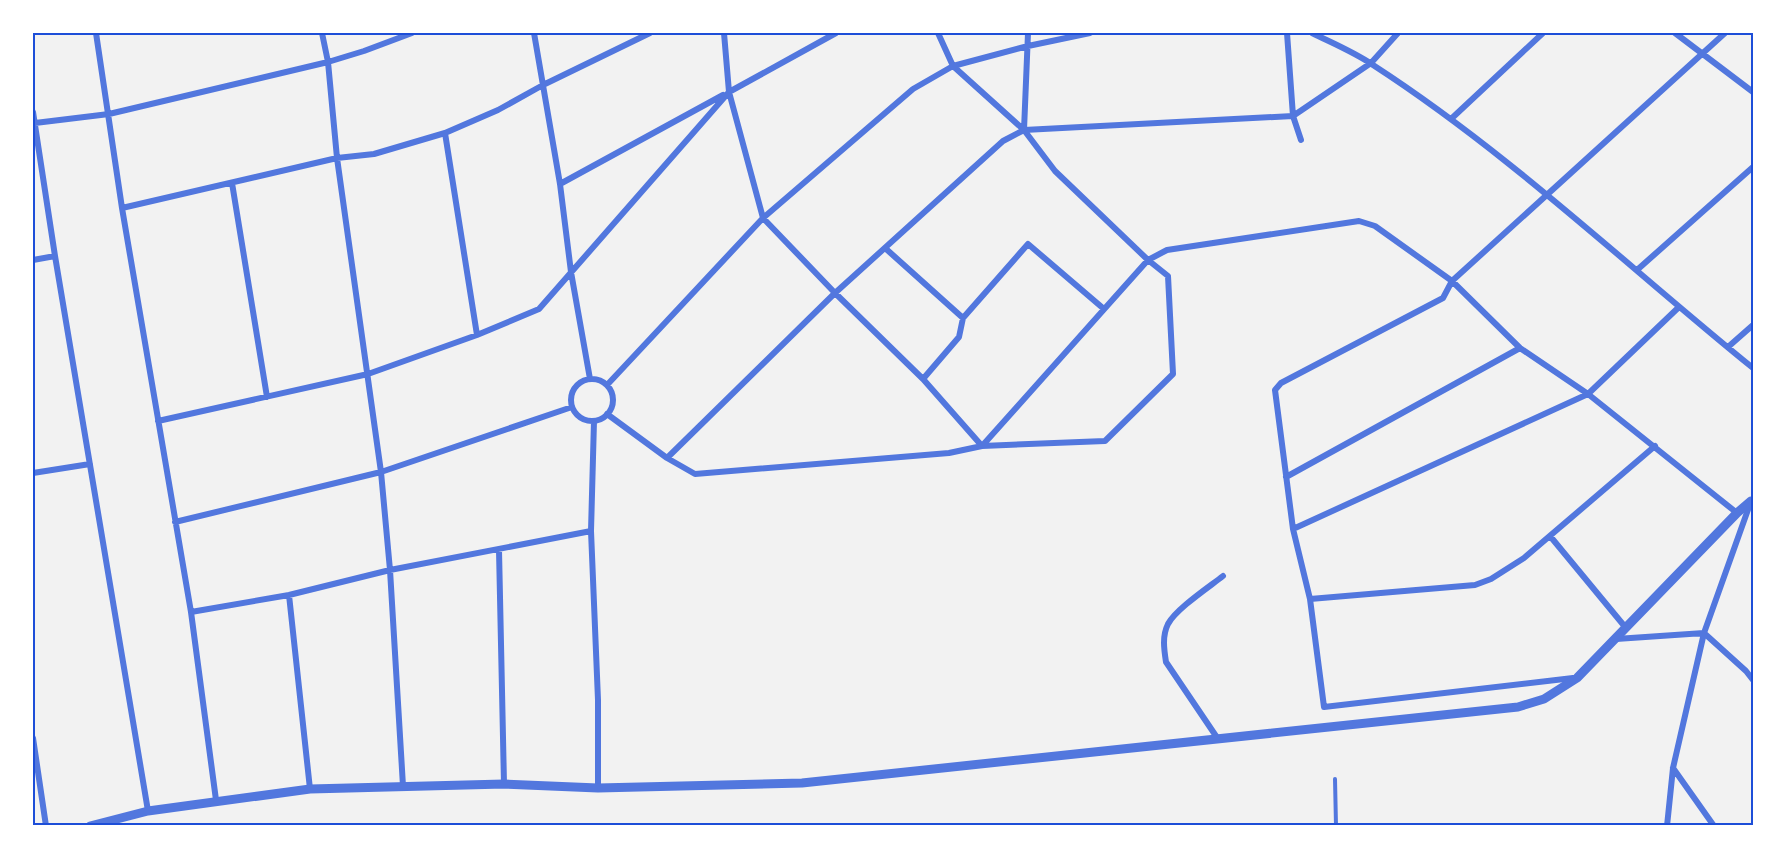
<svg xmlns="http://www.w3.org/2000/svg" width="1786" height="859" viewBox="0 0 1786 859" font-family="'Noto Sans',sans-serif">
<rect width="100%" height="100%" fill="#f2f2f2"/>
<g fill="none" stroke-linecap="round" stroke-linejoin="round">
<!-- service -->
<path stroke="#5277de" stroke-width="4" d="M1335,779L1336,826"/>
<!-- minor -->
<path stroke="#5277de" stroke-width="6" d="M96,33L122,208L191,612L216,800
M322,33L328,62L337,158L381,472L390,570L403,786
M534,33L560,184L571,272L590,379
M724,33L729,92L763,218L835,293L923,379L982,446L1105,441L1173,374L1168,276L1148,260L1055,171L1024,130L953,66L938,33
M1028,33L1024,130L1293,116L1371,63L1398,33
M1287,33L1293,116L1301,140
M1312,33C1332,43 1354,52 1373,65C1509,153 1627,266 1753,368
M1675,33L1753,92
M33,112L55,256L148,811
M1451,119L1543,33
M35,123L109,114L328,62L364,51L412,33
M445,133L477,335
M232,183L267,397
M560,184L723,95
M122,208L337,158L374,154L445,133L498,110L543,85L650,33
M885,248L963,318
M33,260L55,256
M1637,270L1753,167
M1728,347L1753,325
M923,379L959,337L963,318L1028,244L1104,309
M571 400a21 21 0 1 1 42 0a21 21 0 1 1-42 0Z
M607,385L763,218L913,89L953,66L1028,46L1090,33
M607,414L667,458L695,474L949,453L982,446L1148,260L1167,250L1359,221L1375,226L1452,281L1520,348L1588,394L1737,513
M158,421L368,374L477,335L539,309L729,92L836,33
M594,421L591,531L598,700V788
M667,458L835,293L1003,141L1024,130
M33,473L90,464
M1286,477L1520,348
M175,522L381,472L572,407
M1293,529L1588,394L1679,307
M1550,536L1626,628
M499,550L504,784
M289,595L310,789
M1310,599L1475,585L1491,579L1524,558L1655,446
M191,612L289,595L390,570L591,531
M1616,639L1704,633L1746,671L1753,680
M1573,678L1324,707L1310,599L1293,529L1275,390L1281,383L1443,298L1452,281L1725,33
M33,738L46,826
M1218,739L1166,662C1164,649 1162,636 1168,624C1176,609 1209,587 1223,576
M1673,768L1714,826
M1667,826L1673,768L1704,633L1750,504"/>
<!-- tertiary -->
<path stroke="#5277de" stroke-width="9" d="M90,826L148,811L310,789L504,784L598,788L802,783L1518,707L1544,699L1577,678L1737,513L1751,501"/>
</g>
<!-- border -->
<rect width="1786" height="859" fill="none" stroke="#ffffff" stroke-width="69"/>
<rect x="34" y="34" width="1718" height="790" fill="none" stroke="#1d4ed8" stroke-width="2"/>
</svg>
